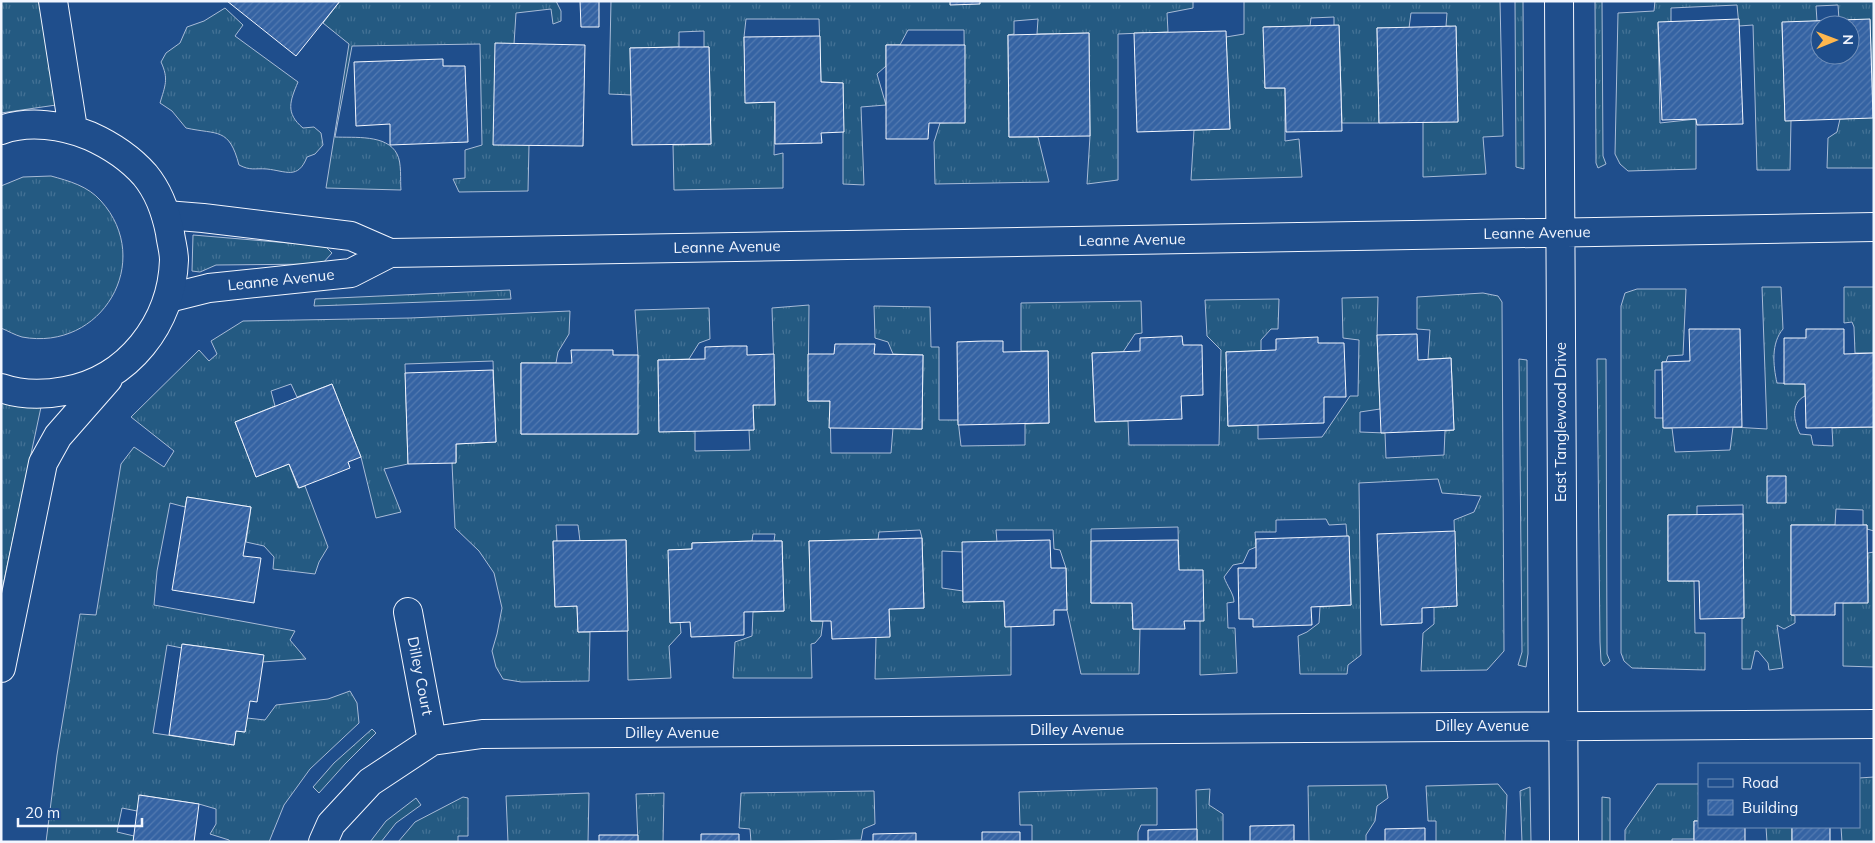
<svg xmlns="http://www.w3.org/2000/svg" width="1875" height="843" viewBox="0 0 1875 843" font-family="Mulish,sans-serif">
<defs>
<pattern id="grass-tufts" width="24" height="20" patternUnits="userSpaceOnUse" patternTransform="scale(1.25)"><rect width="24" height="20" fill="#245a82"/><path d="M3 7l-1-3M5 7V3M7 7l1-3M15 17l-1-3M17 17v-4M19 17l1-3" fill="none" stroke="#447295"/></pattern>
<pattern id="building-hatch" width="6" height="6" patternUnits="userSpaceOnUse" patternTransform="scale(1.25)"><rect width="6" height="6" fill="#3563a3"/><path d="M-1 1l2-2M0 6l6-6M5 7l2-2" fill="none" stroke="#537ab1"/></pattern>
</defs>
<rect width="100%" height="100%" fill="#1f4e8c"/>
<!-- grass -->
<path fill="url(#grass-tufts)" stroke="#a8bbd7" d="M1,1H39L56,105L1,113Z
M340,1H556L561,11V21L553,24L551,9L516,13L514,44L529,145L528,191L459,192L453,179L465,178V150L482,145L480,44L352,46L335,137C354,138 387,134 397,154C402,163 400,180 401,190L326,188L349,44L323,23Z
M611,1H1193V8L1167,13L1168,32L1118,34V180L1087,184L1090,136L1089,33L1037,34L1038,19L1014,21V34L1008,35L1009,137H1038L1049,182L935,184L934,142L940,123L965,122L964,30H908L900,45H886V66L877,74L886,105L861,107L864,185L843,184V83L821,82L819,19H746L744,37L746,103L775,102L774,155L783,153V188L674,190L673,145L711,144L709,47H704V31L679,32V47L630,48L631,95L609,94Z
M1244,1H1500L1503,136L1483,137L1486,174L1423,177V122L1458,121L1456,27L1446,26L1447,13H1411L1409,28H1377L1379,123H1342L1339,26H1334V17L1311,18L1310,26L1264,27L1265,88H1285V141L1299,139L1302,177L1191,180L1194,130L1230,129L1226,37L1244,34Z
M1515,1H1523L1524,169L1516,167Z
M1595,1H1602L1603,156L1606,164L1598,168L1596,163Z
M1655,1H1874V168H1827L1828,138L1837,132L1840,119L1873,117L1870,20H1839L1838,5L1816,6L1817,21L1782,23L1785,120H1791L1790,170H1757L1753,25L1739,26L1737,5L1671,8V22L1658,23L1660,123L1696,119V169L1628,171L1620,164L1615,154L1618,13L1654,11Z
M225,8L243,25L235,36L298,82C290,101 285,113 303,128L314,127L321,133L323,145L315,154L307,157C298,180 286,171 267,169C254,168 251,171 239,165C229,127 218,135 186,128L172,111L160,103C165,86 169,79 161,62L166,53L180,43L187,27L204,21Z
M51,176C69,181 88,186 101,201C155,261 102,352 22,337C15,335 8,331 1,328V186L23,177Z
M193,235L325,246L332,253L322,264L216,265L200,272L192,271Z
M1762,287H1781L1783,329C1771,343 1773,365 1777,383L1805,384V396C1790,403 1794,422 1800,434L1811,435L1813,445L1833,446L1832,428L1874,427V531L1867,529V525H1863V510L1836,509L1835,525H1791V615L1795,616V623L1784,629L1777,625L1783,668L1769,670L1768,663L1758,651H1755L1751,669H1742V618H1744L1743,505L1697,506V515H1668V581H1694L1695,633H1705V670L1632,668L1624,661L1621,653V306L1625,293L1637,289H1686L1683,355L1668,356L1666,362H1662V370H1655V418H1663L1664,428H1672L1675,452L1730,450L1733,427L1767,429Z
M1844,287H1874V353H1855L1854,327L1852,322L1844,323Z
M510,290L511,299L314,306L315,299Z
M1483,293L1498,296L1502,302L1504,651L1487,670L1421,671L1423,633L1434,624V607L1457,606L1454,520L1474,512L1481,496L1442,493L1438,479L1359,483L1361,655L1348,665L1347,674H1300L1298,636L1307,632L1319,623L1320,607L1351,605L1349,537L1347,536L1346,524L1329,525L1326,519L1276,520V532H1255L1256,547L1249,550L1243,563L1233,565L1224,577C1227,586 1234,594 1234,602L1227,603L1228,628H1235L1237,673L1200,675V621L1179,570L1178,527L1091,529V603H1132L1133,629H1140L1139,674H1081L1067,610L1066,568L1060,550L1054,549L1053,530H996L997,542L962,552L942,551V588L963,591V602L1004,601L1005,626H1011V675L875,679L876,637L890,636L889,609L924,608L922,538L920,530L879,532L878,540L809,541L811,621H823L821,636L815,643L811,644L812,678H733L735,642L752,636L753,612L784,611L782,541H774L775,534H753L752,541L692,543V549L669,550L670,622H680L681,633L669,646L671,678L628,680L626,540L580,541L578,525H556L557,541L553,542L555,606H577L578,632H590L589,681L521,682L503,679L496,667L492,651L497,634L502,608L494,573L479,551L455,528L452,463L456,462V444L496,442L493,361L405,364L408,464L384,469L401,512L376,518L361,457L332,384L297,397L291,384L271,391L275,406L235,422L256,477L289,464L298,488L305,486L328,547L319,562L315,574L273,569L274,557L264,546L246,542L251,507L187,497L185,507L170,503L157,571L154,605L295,631L290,640L306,659L262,662L263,655L183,644L182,648L167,645L153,733L234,745L236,731L245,732L247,718L265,720L276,705L328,699L350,691L357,703L359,723L310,769L284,805L269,842H230L229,840L210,834L216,824V809L199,804L140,795L137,811L122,808L117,832L134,836L133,842H46L57,755L80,614L96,615L121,464L134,447L164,467L174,451L131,417L199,350L209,361L217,354L211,341L243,321L410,318L570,311L569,334L558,352L556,363H521V434H637L638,355L635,310L709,308L710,339L699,343L689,359L658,360L659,431H695V451L750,450L749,430H754L753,405L775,404L772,308L809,305L808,401H830L831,453H891L893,428L922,429L923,355L893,354L888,342L875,338L874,306L930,307L931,347H939V420H958L961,446L1025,445V424L1049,423L1048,351H1021V303L1141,301L1142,333L1135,334L1123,352L1092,353L1095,421H1128L1129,445H1219L1221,350L1207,336L1205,300L1279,299L1278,329H1271L1261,340V351L1226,352L1228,426L1258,425V439L1322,437L1350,396H1358L1359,340L1343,338L1342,298L1378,297L1377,335L1380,409L1360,412V432L1385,433L1386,458L1444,455L1445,431L1454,430L1451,358L1428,359L1430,330L1417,329V297Z
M1519,359L1527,360L1528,654L1526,667L1518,665L1522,652Z
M1597,359H1606L1607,654L1610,661L1604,666L1601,661L1600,642Z
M1,390L44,393L1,595Z
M1874,552V667L1843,666V603L1868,602V553Z
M372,729L376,733L345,764L319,793L313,787L334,763Z
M1874,777V842H1842L1841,827H1859V778Z
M1498,784L1507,795L1505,842H1436V821H1428L1426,786Z
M1657,784H1699V821H1694V839H1672V842H1625V830Z
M1386,785L1388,798L1377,806L1375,821L1366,835V842H1309L1308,786Z
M1530,787L1531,842H1522L1520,791Z
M1157,788V825H1141L1138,832V842H1032V825H1020L1019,792Z
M1210,789L1209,805L1223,814V842H1197L1196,790Z
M874,791L875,824L863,829L861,840L751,842L750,829L739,828L741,793Z
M589,793L588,842H508L506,796Z
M664,793L663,842H638L636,794Z
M463,797L468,798V836H458V842H398L415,822Z
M1602,797L1610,798V842H1602Z
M416,798L421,805L396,823L381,842H370L386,821Z
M1766,827H1792V842H1767Z"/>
<!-- building -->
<path fill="url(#building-hatch)" stroke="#f2f6ff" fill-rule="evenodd" d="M227,1H340L296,56Z
M580,1H599V27H581Z
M950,1H980V4L950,5Z
M1739,19L1743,124L1697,125L1696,119L1662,120L1658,22Z
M1870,19L1873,118L1785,121L1782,22ZM1820,25H1850V55H1820Z
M1339,25L1342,131L1286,132L1285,88H1265L1263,27Z
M1456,26L1458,122L1379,123L1377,28Z
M1226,31L1230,129L1137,132L1134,33Z
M1089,33L1090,136L1009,137L1008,35Z
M820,36L821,82L843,83L844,132L821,133L822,143L775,144V102L745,103L744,37Z
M495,43L585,45L583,146L493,145Z
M886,45H965V123H929L928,139H886Z
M679,47H709L711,144L632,145L630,48Z
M443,59V66H465L468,142L390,145V124L356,126L354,62Z
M1689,329H1740L1742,427L1663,428L1662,362L1690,361Z
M1806,329H1844V354L1874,353V427L1806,428L1805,384H1784V338H1806Z
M1417,334L1418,360L1451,358L1454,430L1381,433L1377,335Z
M1182,336L1183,345H1202L1203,395L1181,396L1182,419L1095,422L1092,353L1140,351V338Z
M1318,337V343H1344L1346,397H1324V423L1228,426L1226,352L1276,350V339Z
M983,341H1003V352L1048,351L1049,423L958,425L957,342Z
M835,344H875L874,354L923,355L922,429L829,428L830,401H808V354H834Z
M730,346H747V355L774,354L775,405H753L754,430L659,432L658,360L705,359V347Z
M571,350H613V355H638V434H521V363H572Z
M493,370L496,442L456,444V463L408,464L405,373Z
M332,384L361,457L348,462L350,468L299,488L289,464L256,477L235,422Z
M1767,476H1786V503H1767Z
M187,497L251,507L243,556L261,558L254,603L172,590Z
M1743,514L1744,618L1700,619L1699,581H1668V515Z
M1791,525H1867L1868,603H1835V615H1791Z
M1455,531L1457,606L1422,608V623L1381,625L1377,534Z
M1347,536H1349L1351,605L1311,607L1312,625L1253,627V619H1239L1238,568H1256V539Z
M922,538L924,608L889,609L890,637L832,639L831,621H811L809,541Z
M626,540L628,631L578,632L577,606L555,607L553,541Z
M1050,540L1051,568H1066L1067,610H1054V625L1005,627L1004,601L963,602L962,542Z
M1178,540L1179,570H1203L1204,621H1184L1185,629H1133L1132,603H1091V541Z
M752,541H782L784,611L744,612V635L691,637L690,622L670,623L668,550L692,549V543Z
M182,644L264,655L257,702L250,701L245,732L236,731L234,745L169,735Z
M139,795L199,804L194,842H133Z
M1694,821H1699V827H1745V842H1694Z
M1294,825V841L1339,842H1250V826Z
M1792,827H1830V842H1792Z
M1425,828V842H1385V829Z
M1197,829V842H1148V830Z
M982,832H1020V842H982Z
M916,833V842H873V834Z
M701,834H739V842H701Z
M599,835H638V842H599Z"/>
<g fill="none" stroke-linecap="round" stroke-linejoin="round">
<defs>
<path id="minor" d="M1559,1L1564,842
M166,215L203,218L351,236L390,253L1874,227
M169,298L209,288L351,273L390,253
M408,612L432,741
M323,842L331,824L370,782L432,741L482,734L1874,724"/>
<path id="tertiary" d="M53,1L73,129
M1,130C29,120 63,125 90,136C110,145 130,158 145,175C159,192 166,212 170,233C171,242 174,251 174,260C172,323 128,380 65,391C44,395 21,395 1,388
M1,668L43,463L58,436L108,379"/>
</defs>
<!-- minor casing -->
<use href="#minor" stroke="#f2f6ff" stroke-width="30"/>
<!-- tertiary casing -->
<use href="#tertiary" stroke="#f2f6ff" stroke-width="30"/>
<!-- minor -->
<use href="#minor" stroke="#1f4e8c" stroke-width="28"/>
<!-- tertiary -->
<use href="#tertiary" stroke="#1f4e8c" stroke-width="28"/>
</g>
<g text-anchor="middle" stroke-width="4" stroke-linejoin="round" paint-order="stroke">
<!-- street labels -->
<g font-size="15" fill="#f2f6ff" stroke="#1f4e8c">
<text transform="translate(1537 233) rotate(-1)" y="5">Leanne Avenue</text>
<text transform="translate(1132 240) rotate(-1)" y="5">Leanne Avenue</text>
<text transform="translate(727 247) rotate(-1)" y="5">Leanne Avenue</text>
<text transform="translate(281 280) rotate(-6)" y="5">Leanne Avenue</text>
<text transform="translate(1561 422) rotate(-90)" y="5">East Tanglewood Drive</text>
<text transform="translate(420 676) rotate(79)" y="5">Dilley Court</text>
<text x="1482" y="731">Dilley Avenue</text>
<text x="1077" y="735">Dilley Avenue</text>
<text x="672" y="738">Dilley Avenue</text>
</g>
</g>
<!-- border -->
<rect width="1875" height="843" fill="none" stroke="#f2f6ff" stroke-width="5"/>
<!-- legend -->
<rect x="1698" y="763" width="162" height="65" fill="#1f4e8c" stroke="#7391ba"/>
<rect x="1708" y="779" width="25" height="8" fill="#1f4e8c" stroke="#7391ba"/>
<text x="1742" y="788" font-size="15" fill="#f2f6ff">Road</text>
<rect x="1708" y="800" width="25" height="15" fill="url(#building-hatch)" stroke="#7391ba"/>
<text x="1742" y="813" font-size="15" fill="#f2f6ff">Building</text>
<!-- north arrow -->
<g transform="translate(1835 40) rotate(89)"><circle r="24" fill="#1f4e8c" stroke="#7391ba"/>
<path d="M0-4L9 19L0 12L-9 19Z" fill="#ffb74d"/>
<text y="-8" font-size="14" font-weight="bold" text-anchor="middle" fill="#f2f6ff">N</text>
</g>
<!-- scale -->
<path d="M18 818v8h124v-8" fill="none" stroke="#f2f6ff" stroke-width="2.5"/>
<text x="25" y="818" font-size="15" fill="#f2f6ff" stroke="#1f4e8c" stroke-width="4" paint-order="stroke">20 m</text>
</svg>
